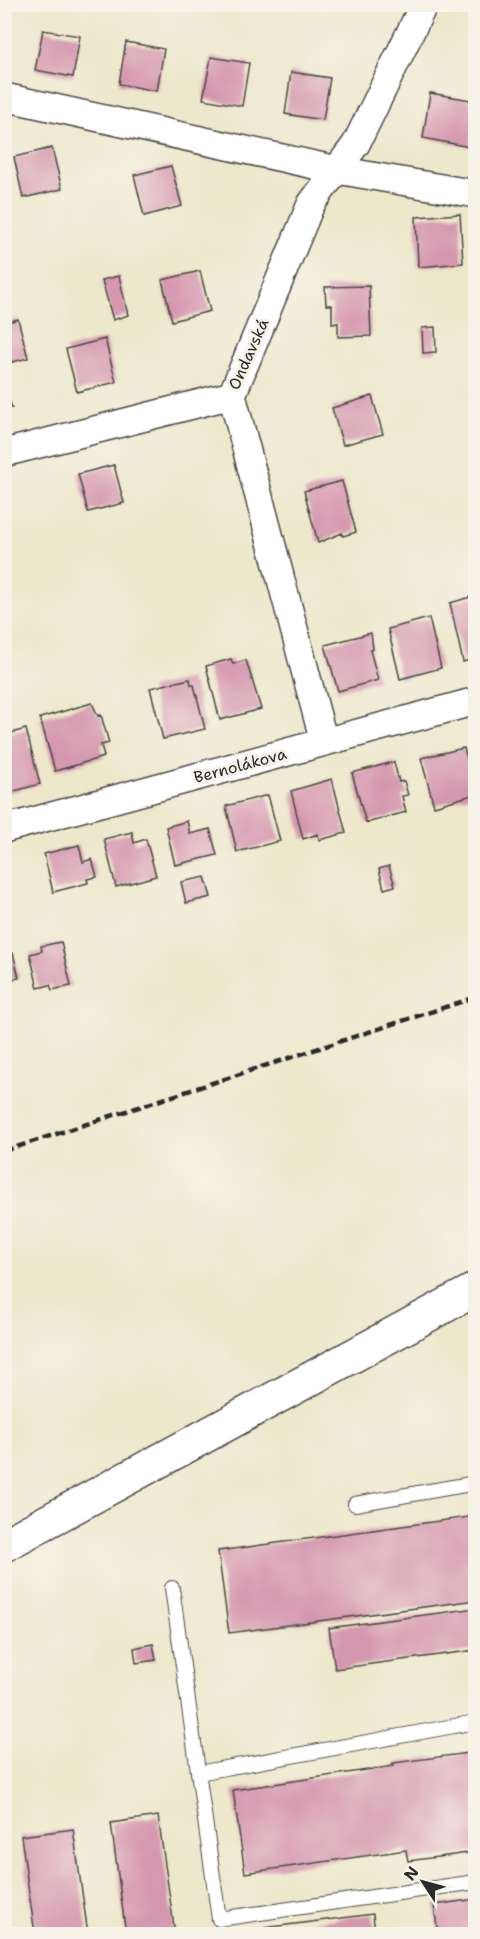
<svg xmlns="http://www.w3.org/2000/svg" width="480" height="1939" viewBox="0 0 480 1939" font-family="'Shantell Sans',sans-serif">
<rect width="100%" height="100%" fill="#f7f3e8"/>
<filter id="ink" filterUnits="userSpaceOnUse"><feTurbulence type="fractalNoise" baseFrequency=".0167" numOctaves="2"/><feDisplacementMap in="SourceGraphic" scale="12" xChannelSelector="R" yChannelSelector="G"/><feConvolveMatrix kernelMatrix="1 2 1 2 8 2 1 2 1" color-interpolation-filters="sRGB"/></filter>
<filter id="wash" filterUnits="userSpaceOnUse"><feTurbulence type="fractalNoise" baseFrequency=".008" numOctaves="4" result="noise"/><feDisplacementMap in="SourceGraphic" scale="24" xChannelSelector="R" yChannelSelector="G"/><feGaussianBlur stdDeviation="1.35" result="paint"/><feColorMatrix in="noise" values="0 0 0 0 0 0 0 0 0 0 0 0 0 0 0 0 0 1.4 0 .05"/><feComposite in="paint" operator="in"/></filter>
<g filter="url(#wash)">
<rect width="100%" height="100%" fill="#ede7cb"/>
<g id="blocks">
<!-- building -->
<path fill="#d597af" d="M43,30L80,36L73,77L35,70Z
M126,42L164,49L157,91L119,84Z
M211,57L249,63L242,106L203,99Z
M291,72L330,78L323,120L285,114Z
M430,93L476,101V114L470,147L423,138Z
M52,148L62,189L23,198L14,157Z
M171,166L182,206L144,216L134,175Z
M460,214L463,263L418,267L416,217Z
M200,271L210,311L172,321L162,280Z
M119,276L128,315L113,320L102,280Z
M369,286L371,336L338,337V323L332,324V305H326L325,287Z
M18,319L28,358L12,362L4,334V323Z
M435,327L436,352L423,353L422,328Z
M105,339L116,382L77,392L66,349Z
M4,383L12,408L4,410Z
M372,396L383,434L343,445L332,408Z
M114,465L124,503L88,512L78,474Z
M342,481L356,532L343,536L342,533L318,543L304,491Z
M474,596L476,603V658L463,662L450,603Z
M429,618L441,668L400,679L388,629Z
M371,633L373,649L370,650L378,680L338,691L325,645Z
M231,659L233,664L246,660L261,709L220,720L206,666Z
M190,679L191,685H194L205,729L163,739L150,688Z
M92,703L98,716L101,715L109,743L101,745L104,757L55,771L40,718Z
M26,729L40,784L4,794V735Z
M464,748L467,759L475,756L476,760V777L473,778L476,794L434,806L421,758Z
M394,762L399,782L404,781L408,795L402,796L406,812L366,823L352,773Z
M332,779L346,833L319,840L318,834L303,839L291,791Z
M268,795L280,841L237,852L226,806Z
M187,821L190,834L210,829L217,855L175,865L166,827Z
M132,832L134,843L146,839L156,876L116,887L104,839Z
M79,845L83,862L92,859L97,877L87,879L88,883L53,892L44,854Z
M389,866L395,886L384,889L379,869Z
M205,877L211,897L186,903L181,882Z
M61,942L71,986L52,990L50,985L38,988L30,954L42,951L41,946Z
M13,953L19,978L4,981V955Z
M476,1516V1600L229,1633L218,1551Z
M476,1608V1650L335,1669L329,1628Z
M153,1644L156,1660L136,1663L134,1648Z
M476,1752V1852L408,1861L406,1850L245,1873L233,1790L394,1766L393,1763Z
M158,1816L175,1934H126L111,1823Z
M73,1829L88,1934H35L21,1836Z
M476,1899V1934H438L434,1905Z
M373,1914L375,1934H265L264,1928Z"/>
</g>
</g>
<g filter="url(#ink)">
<use href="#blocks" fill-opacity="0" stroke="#484743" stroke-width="1.5"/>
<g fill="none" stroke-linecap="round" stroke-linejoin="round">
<defs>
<path id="service" d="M355,1504L476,1483
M172,1588L219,1919L476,1882
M198,1773L476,1722"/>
<path id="minor" d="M4,97L337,170L476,194
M232,395L324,742
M4,453L232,395L311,204L356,144L424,4
M4,829L476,701"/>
<path id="primary" d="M4,1545L476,1289"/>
</defs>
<!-- service casing -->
<use href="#service" stroke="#484743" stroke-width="16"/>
<!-- minor casing -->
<use href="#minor" stroke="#484743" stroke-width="30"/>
<!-- primary casing -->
<use href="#primary" stroke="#484743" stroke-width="36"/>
<!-- service -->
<use href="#service" stroke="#fff" stroke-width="14"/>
<!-- minor -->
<use href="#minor" stroke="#fff" stroke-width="27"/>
<!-- primary -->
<use href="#primary" stroke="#fff" stroke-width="33"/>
<!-- rail -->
<path stroke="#2b2b2b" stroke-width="4.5" stroke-dasharray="9 4.5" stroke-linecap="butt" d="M4,1151L476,997"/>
</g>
</g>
<g text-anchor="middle" stroke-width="6" stroke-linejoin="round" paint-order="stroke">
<!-- street labels -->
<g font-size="16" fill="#2b2b2b" stroke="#f7f3e8">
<text transform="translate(248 354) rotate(-66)" y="6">Ondavská</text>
<text transform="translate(240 765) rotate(-15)" y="6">Bernolákova</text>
</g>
</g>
<!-- margin -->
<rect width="480" height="1939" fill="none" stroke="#f7f3e8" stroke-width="24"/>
<!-- north arrow -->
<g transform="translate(423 1882) rotate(306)" stroke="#f7f3e8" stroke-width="4.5" paint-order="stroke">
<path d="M0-4.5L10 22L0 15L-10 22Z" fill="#2b2b2b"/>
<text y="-9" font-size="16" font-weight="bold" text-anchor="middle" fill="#2b2b2b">N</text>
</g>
</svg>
